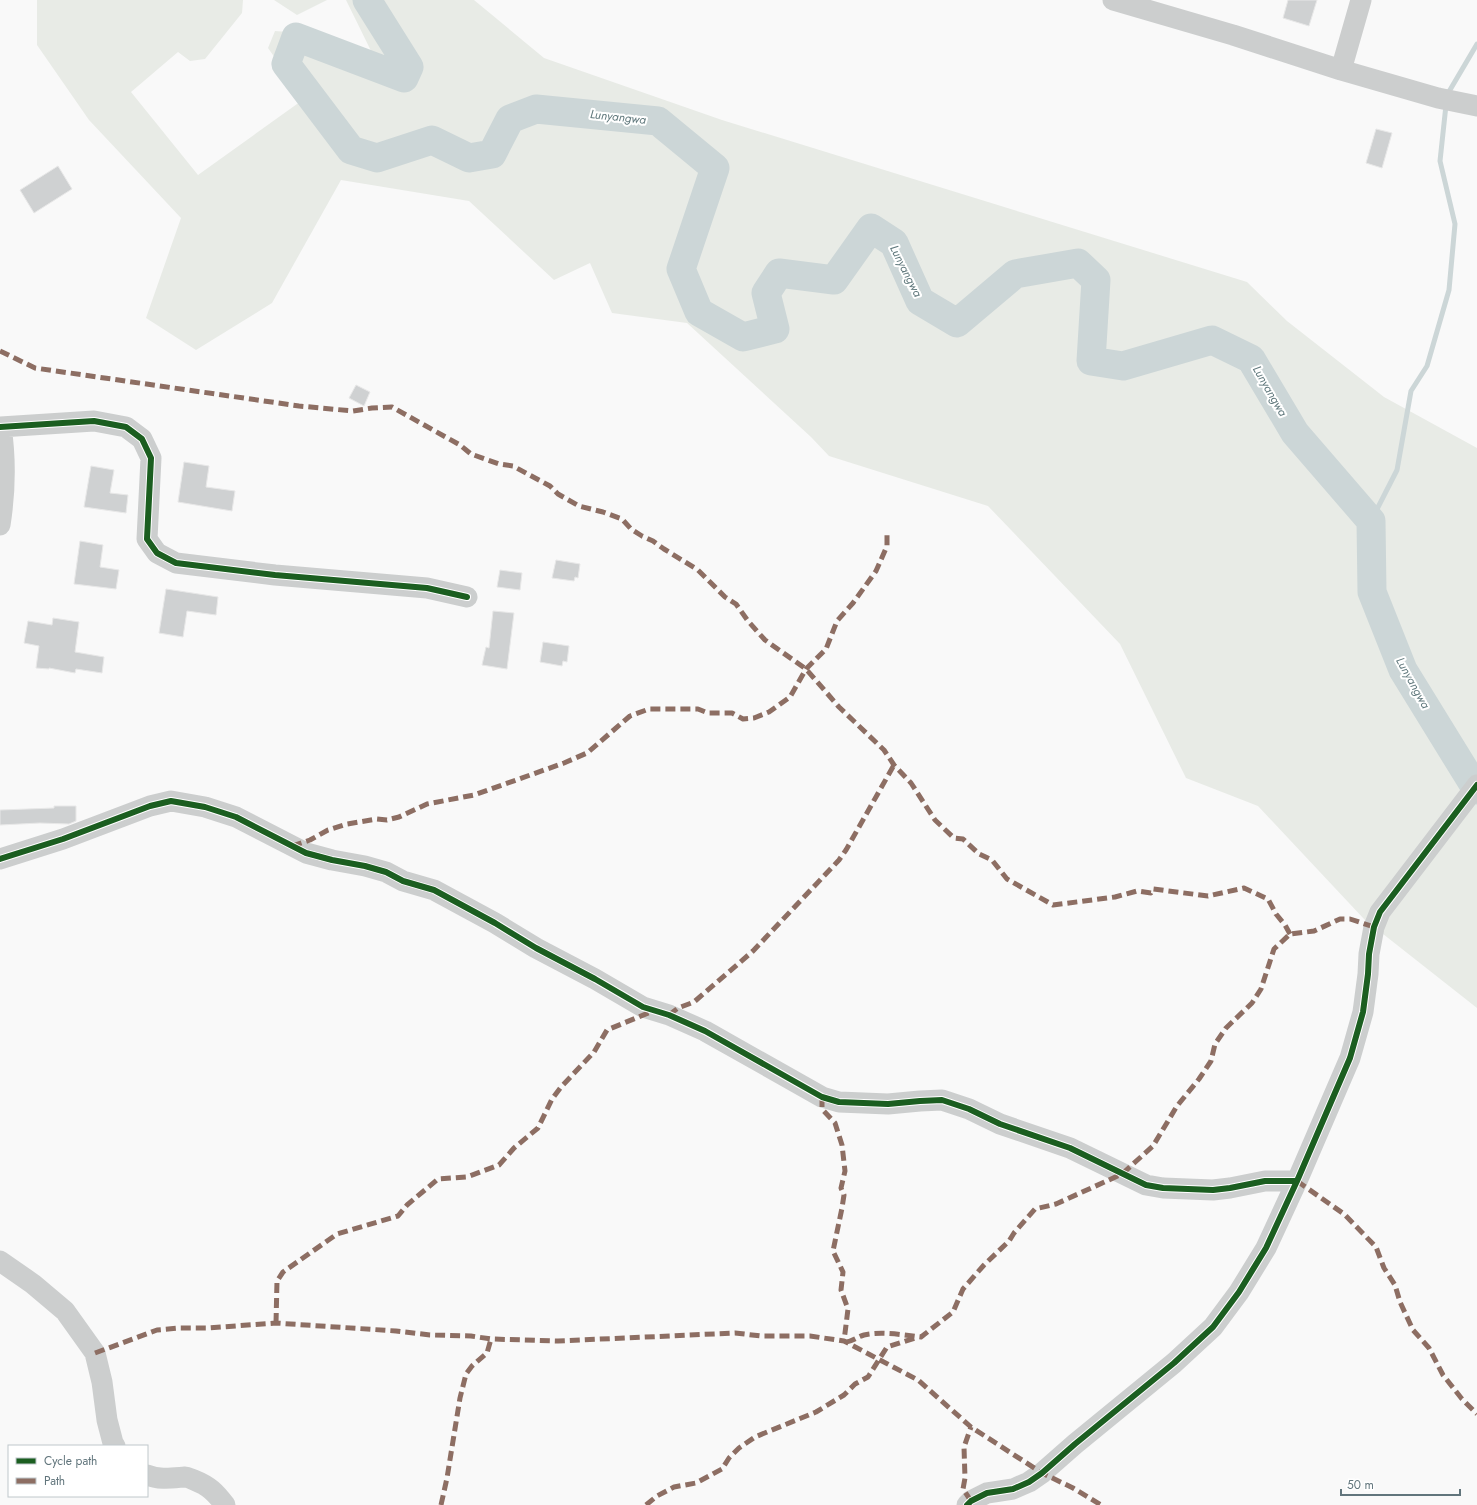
<svg xmlns="http://www.w3.org/2000/svg" width="1477" height="1505" font-family="Jost,sans-serif">
<style>
.green{fill:#e8ebe6}
.lines{fill:none;stroke-linecap:round;stroke-linejoin:round}
.stream{stroke:#ccd6d7;stroke-width:5}
.river{stroke:#ccd6d7;stroke-width:29}
.building{fill:#cfd1d2;stroke:#e8e8e8}
.minor{stroke:#cccece;stroke-width:21}
.quiet{stroke:#8d6e63;stroke-width:5;stroke-dasharray:10 5;stroke-linecap:butt}
.cycleway-casing{stroke:#fff;stroke-width:8}
.cycleway{stroke:#1b5e20;stroke-width:6}
.labels{text-anchor:middle;dominant-baseline:central;stroke-width:4;stroke-linejoin:round;paint-order:stroke}
.water-label{font-size:12px;font-style:italic;fill:#60787c;stroke:#fff}
</style>
<rect width="100%" height="100%" fill="#f9f9f9"/>
<!-- green -->
<path class="green" d="M37,0H243L242,13L205,59L190,61L178,52L131,92L198,175L304,99L268,48L275,31L312,34L375,59L346,0H474L544,58L722,120L1247,282L1287,321L1384,397L1477,448V1008L1364,919L1258,806L1186,778L1120,644L988,506L829,456L811,437L687,323L612,313L590,263L554,280L469,201L341,180L272,303L196,350L146,318L181,218L89,120L37,45Z
M274,0H327L297,15Z"/>
<g class="lines">
<!-- stream -->
<path class="stream" d="M1447,95L1477,44
M1371,521L1397,470L1411,391L1427,366L1449,290L1455,224L1440,161L1446,105"/>
<!-- river -->
<path class="river" d="M367,0L409,67L404,78L296,37L286,64L351,150L377,158L432,140L469,158L492,154L510,119L536,109L658,121L715,168L681,269L699,312L743,337L775,329L766,293L779,273L834,280L871,228L894,243L920,301L957,323L1015,274L1078,263L1096,280L1091,361L1123,366L1212,340L1251,359L1295,433L1371,521L1372,592L1403,670L1477,790"/>
</g>
<!-- building -->
<path class="building" d="M1288,0H1317L1309,26L1283,18Z
M1376,129L1392,133L1382,168L1366,163Z
M58,166L72,189L34,213L20,190Z
M356,385L370,392L364,406L349,398Z
M184,462L209,466L206,487L235,491L232,511L178,502Z
M91,466L114,470L110,493L128,495L126,513L84,507Z
M80,541L103,545L100,567L119,570L116,589L74,584Z
M556,560L580,564L578,578L575,577L574,581L552,578Z
M500,570L522,573L520,590L497,587Z
M166,589L218,597L216,615L187,611L183,637L159,633Z
M493,611L514,613L507,669L482,665L486,647L489,648Z
M53,618L79,622L75,652L104,657L102,673L76,669L75,673L49,668V669L36,668L39,646L24,643L28,621L52,625Z
M543,642L569,646L567,662L563,661L562,666L540,662Z
M54,806H76V821L69,824L40,823L0,825V810L54,808Z"/>
<g class="lines">
<!-- minor -->
<path class="minor" d="M1113,0L1233,35L1341,70L1438,98L1477,106
M1341,70L1361,0
M0,427L94,421L126,427L142,439L151,458L147,539L157,553L176,563L275,575L427,588L467,597
M0,525C5,493 6,460 1,427
M0,859L63,839L150,806L171,801L205,807L236,817L306,853L332,860L365,866L386,872L403,881L434,890L495,923L536,948L595,979L643,1007L669,1015L705,1031L822,1097L839,1102L888,1104L920,1101L942,1100L969,1109L1000,1124L1070,1148L1146,1185L1163,1188L1213,1190L1230,1188L1265,1181H1297
M0,1261L33,1284L65,1311L95,1353L102,1382L107,1420L113,1443L115,1446
M147,1475C159,1480 172,1478 185,1477C188,1477 191,1479 194,1480C209,1486 215,1492 225,1505
M967,1505L971,1501L987,1493L1013,1489L1029,1482L1042,1473L1075,1444L1174,1363L1213,1327L1239,1292L1266,1248L1297,1181L1350,1058L1363,1012L1368,974L1369,954L1374,927L1380,912L1477,785"/>
<!-- quiet -->
<path class="quiet" d="M0,351L35,368L299,406L353,411L372,408L392,407L460,445L471,454L499,464L513,466L550,486L558,494L579,506L603,512L622,519L631,529L642,536L653,541L664,549L698,570L725,597L736,604L748,621L765,640L806,669L839,707L884,750L894,765L911,783L935,820L954,838L963,839L979,854L992,860L1007,879L1053,905L1115,897L1137,891L1151,893L1153,889L1208,896L1244,888L1268,899L1276,914L1285,925L1290,934
M292,846L310,840L328,830L347,824L377,819L387,820L399,817L427,804L474,795L564,763L587,753L630,716L649,709H698L708,713H732L743,719L754,718L769,712L790,697L806,669L826,649L837,621L853,603L876,571L887,546V532
M669,1015L678,1008L694,1002L753,951L839,860L846,850L894,765
M822,1097V1109L835,1123L842,1145L845,1171L841,1188L844,1195L842,1208L833,1251L843,1272L841,1290L848,1309L844,1341
M1297,1181L1344,1214L1376,1247L1384,1268L1395,1285L1400,1302L1413,1330L1429,1348L1443,1375L1462,1399L1477,1414
M276,1323L277,1281L283,1272L337,1234L398,1216L407,1205L438,1179L467,1177L499,1165L514,1148L538,1128L552,1099L561,1087L594,1052L607,1030L653,1011
M846,1342C853,1341 857,1337 864,1335C882,1331 903,1335 921,1337L953,1312L963,1289L984,1265L1009,1241L1014,1233L1035,1209L1056,1204L1122,1174L1153,1146L1177,1106L1199,1079L1211,1061L1215,1044L1226,1028L1252,1003L1261,989L1274,949L1290,934L1314,931L1340,919H1350L1374,927
M95,1353L157,1330L180,1328H208L276,1323L396,1331L430,1335L471,1336L491,1339L558,1341L735,1333L761,1336H810L844,1341L918,1380L971,1427L1042,1473L1073,1488L1101,1505
M971,1501L963,1489L965,1478L964,1447L971,1427
M441,1505L447,1478L460,1398L466,1374L472,1366L487,1353L491,1339
M646,1505L657,1496L674,1487L696,1483L722,1469L729,1458L739,1448L755,1437L816,1412L844,1395L855,1384L868,1377L887,1347L915,1338"/>
<!-- cycleway casing -->
<g class="cycleway-casing">
<path id="cycleway" d="M0,427L94,421L126,427L142,439L151,458L147,539L157,553L176,563L275,575L427,588L467,597
M0,859L63,839L150,806L171,801L205,807L236,817L306,853L332,860L365,866L386,872L403,881L434,890L495,923L536,948L595,979L643,1007L669,1015L705,1031L822,1097L839,1102L888,1104L920,1101L942,1100L969,1109L1000,1124L1070,1148L1146,1185L1163,1188L1213,1190L1230,1188L1265,1181H1297
M967,1505L971,1501L987,1493L1013,1489L1029,1482L1042,1473L1075,1444L1174,1363L1213,1327L1239,1292L1266,1248L1297,1181L1350,1058L1363,1012L1368,974L1369,954L1374,927L1380,912L1477,785"/>
</g>
<!-- cycleway -->
<use href="#cycleway" class="cycleway"/>
</g>
<g class="labels">
<!-- water labels -->
<g class="water-label">
<text transform="translate(618 117) rotate(6)">Lunyangwa</text>
<text transform="translate(906 271) rotate(63)">Lunyangwa</text>
<text transform="translate(1270 391) rotate(60)">Lunyangwa</text>
<text transform="translate(1413 683) rotate(61)">Lunyangwa</text>
</g>
</g>
<!-- legend -->
<rect x="8" y="1445" width="140" height="52" fill="#ffffff" stroke="#c0c8cb"/>
<rect x="16" y="1458" width="20" height="6" fill="#1b5e20" stroke="#c0c8cb"/>
<text x="44" y="1465" font-size="12" fill="#61757c">Cycle path</text>
<rect x="16" y="1478" width="20" height="6" fill="#8d6e63" stroke="#c0c8cb"/>
<text x="44" y="1485" font-size="12" fill="#61757c">Path</text>
<!-- scale -->
<path d="M1341 1489v6h119v-6" fill="none" stroke="#61757c" stroke-width="2"/>
<text x="1347" y="1489" font-size="12" fill="#61757c" stroke="#ffffff" stroke-width="3" paint-order="stroke">50 m</text>
</svg>
